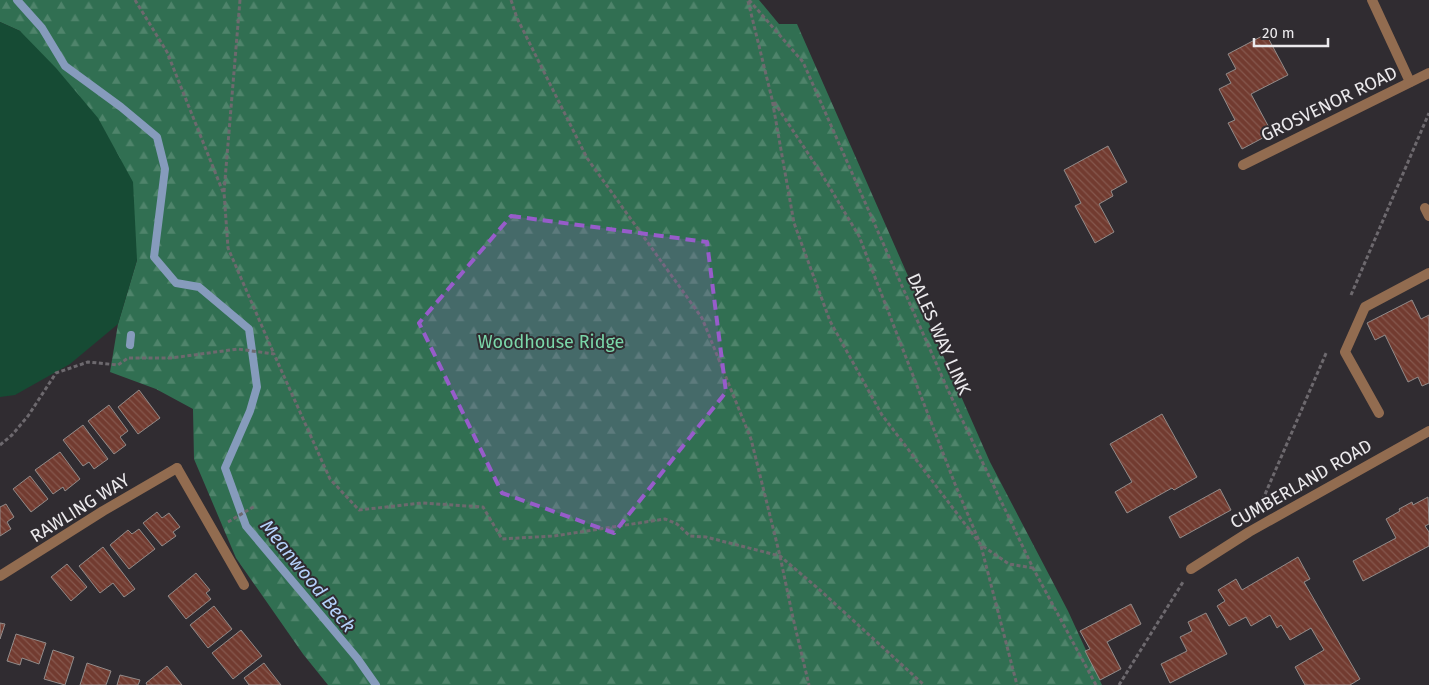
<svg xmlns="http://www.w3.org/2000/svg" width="1429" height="685" font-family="'Fira Sans',sans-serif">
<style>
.forest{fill:url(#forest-firs)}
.park{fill:#164b34}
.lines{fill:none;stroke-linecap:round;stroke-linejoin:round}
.stream{stroke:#869bbc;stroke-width:8}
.building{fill:url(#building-back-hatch);stroke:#928b89}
.path{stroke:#6d696e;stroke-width:3;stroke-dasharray:4 2.5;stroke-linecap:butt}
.lane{stroke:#926c50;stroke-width:10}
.street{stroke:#926c50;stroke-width:10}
.marked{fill:#975cca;fill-opacity:0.2;stroke:#975cca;stroke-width:4;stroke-dasharray:10 6;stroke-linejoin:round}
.labels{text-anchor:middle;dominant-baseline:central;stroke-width:4;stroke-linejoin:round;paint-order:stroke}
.street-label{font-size:18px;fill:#eceaed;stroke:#302c31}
.park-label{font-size:18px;fill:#7bd6a9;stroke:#302c31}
.water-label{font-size:19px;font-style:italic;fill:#b5d1fb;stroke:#302c31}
</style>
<defs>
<pattern id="forest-firs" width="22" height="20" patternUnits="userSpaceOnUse" patternTransform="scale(1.25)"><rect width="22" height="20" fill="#316f52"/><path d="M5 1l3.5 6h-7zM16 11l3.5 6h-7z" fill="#4f846b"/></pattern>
<pattern id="building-back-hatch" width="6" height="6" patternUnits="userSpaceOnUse" patternTransform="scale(1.25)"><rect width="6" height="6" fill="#723b30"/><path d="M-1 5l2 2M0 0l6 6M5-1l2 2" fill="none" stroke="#86584e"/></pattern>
</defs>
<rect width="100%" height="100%" fill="#302c31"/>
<!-- forest -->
<path class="forest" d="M0,0H759L779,24H797L990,462L1068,611L1102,685H328L303,654L236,558L194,459L193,409L156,389L110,372L118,324L137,260L20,31L0,22Z"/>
<!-- park -->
<path class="park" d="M0,22L20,31L56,68L98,118L133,182L137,260L118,324L70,364L15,395L0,397Z"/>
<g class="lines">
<!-- stream -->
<path class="stream" d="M17,0L42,28L65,66L121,107L157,137L165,169L154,257L176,283L199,287L249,329L257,387L250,411L225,468L246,526L357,658L376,685
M130,345L131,335"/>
</g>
<!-- building -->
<path class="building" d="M1266,34L1288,75L1251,94L1272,133L1242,149L1228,123L1235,120L1219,89L1231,83L1226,74L1236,69L1228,54Z
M1108,146L1127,182L1111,191L1113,196L1099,204L1114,232L1095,243L1075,206L1081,203L1064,170Z
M1412,300L1421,319L1429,315V383L1422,386L1418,377L1408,382L1385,335L1375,340L1367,323Z
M139,390L160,418L138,434L118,407Z
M109,405L128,431L120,437L126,445L114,454L88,421Z
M1162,414L1197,477L1174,490L1172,488L1127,513L1115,492L1132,482L1110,444Z
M83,425L108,459L94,469L89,462L83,466L63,440Z
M60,452L80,479L65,491L63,487L53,494L35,470Z
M30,476L48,499L31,512L13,489Z
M1220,489L1231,510L1180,538L1169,517Z
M1428,497L1429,524L1425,526L1429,532V546L1363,581L1353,561L1396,538L1386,519L1400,511L1399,509L1412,502L1413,505Z
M6,504L14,517L7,522L11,529L0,536V507Z
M157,512L162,518L169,513L180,527L173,532L176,536L162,546L143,523Z
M139,529L155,549L129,569L110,545L128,530L132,534Z
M103,547L135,589L124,597L113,583L100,593L79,566Z
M1298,557L1310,579L1304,582L1360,679L1350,685H1305L1295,667L1324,650L1311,628L1290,640L1281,625L1277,628L1270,615L1251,626L1246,617L1229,626L1217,606L1225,601L1218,590L1236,579L1242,590Z
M67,564L87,587L71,601L51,577Z
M196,573L210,590L206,593L211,599L186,619L168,596Z
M1131,604L1141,624L1107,642L1121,669L1100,680L1085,651L1090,649L1080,631Z
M214,606L232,629L208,648L190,625Z
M1206,613L1227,654L1170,683L1161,664L1187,651L1180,637L1192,631L1188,622Z
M0,623L5,624L0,639Z
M241,630L262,656L233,679L212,653Z
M16,634L46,643L39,664L22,658L20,665L7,661Z
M53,650L74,657L65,685L44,679Z
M87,663L111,671L106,685H80Z
M264,663L270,671L281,685H249L244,678Z
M167,666L182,685H147L146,683Z
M120,675L140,680L138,685H117Z"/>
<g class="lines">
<!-- path -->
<path class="path" d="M135,0L167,52L223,192
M240,0L224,192L228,248L274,354
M511,0L517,18L587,158L702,318L751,439L780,556L793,618L809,685
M749,0L803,62L948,390L1033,568L1096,685
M748,1L772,99L794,223L830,321L882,415L981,545L1009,564L1033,568
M774,102L821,173L859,236L955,484L979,541
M1351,295L1429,113
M0,445L12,435L28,416L56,373L88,362L118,365L128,358H171L238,349L274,354L330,479L359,510L422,503L483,507L502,539L554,536L665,519L677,524L690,536L706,537L780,556L821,591L924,685
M1260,506L1327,351
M228,522L255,506
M981,546L1017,685
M1119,685L1183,582"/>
<!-- lane -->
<path class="lane" d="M1372,0L1410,82
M1425,208L1429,216
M1379,413L1345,352L1365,307L1429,273
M177,468L244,585"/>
<!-- street -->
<path class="street" d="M1243,165L1429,73
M1191,569L1249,532L1429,431
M0,576L103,511L177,468"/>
</g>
<!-- marked area -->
<path class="marked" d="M511,216L707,242L726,392L614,533L502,493L419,323Z"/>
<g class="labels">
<!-- street labels -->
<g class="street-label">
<text transform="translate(1329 104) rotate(-26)">GROSVENOR ROAD</text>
<text transform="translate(939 334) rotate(66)">DALES WAY LINK</text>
<text transform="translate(1301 484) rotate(-30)">CUMBERLAND ROAD</text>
<text transform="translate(80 508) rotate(-32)">RAWLING WAY</text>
</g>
<!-- park labels -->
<g class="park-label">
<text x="551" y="342">Woodhouse Ridge</text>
</g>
<!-- water labels -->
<g class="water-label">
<text transform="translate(308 576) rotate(51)">Meanwood Beck</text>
</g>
</g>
<!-- scale -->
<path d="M1254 38v8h74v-8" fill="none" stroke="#eceaed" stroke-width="2.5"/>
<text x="1262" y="38" font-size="15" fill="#eceaed" stroke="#302c31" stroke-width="4" paint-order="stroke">20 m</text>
</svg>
